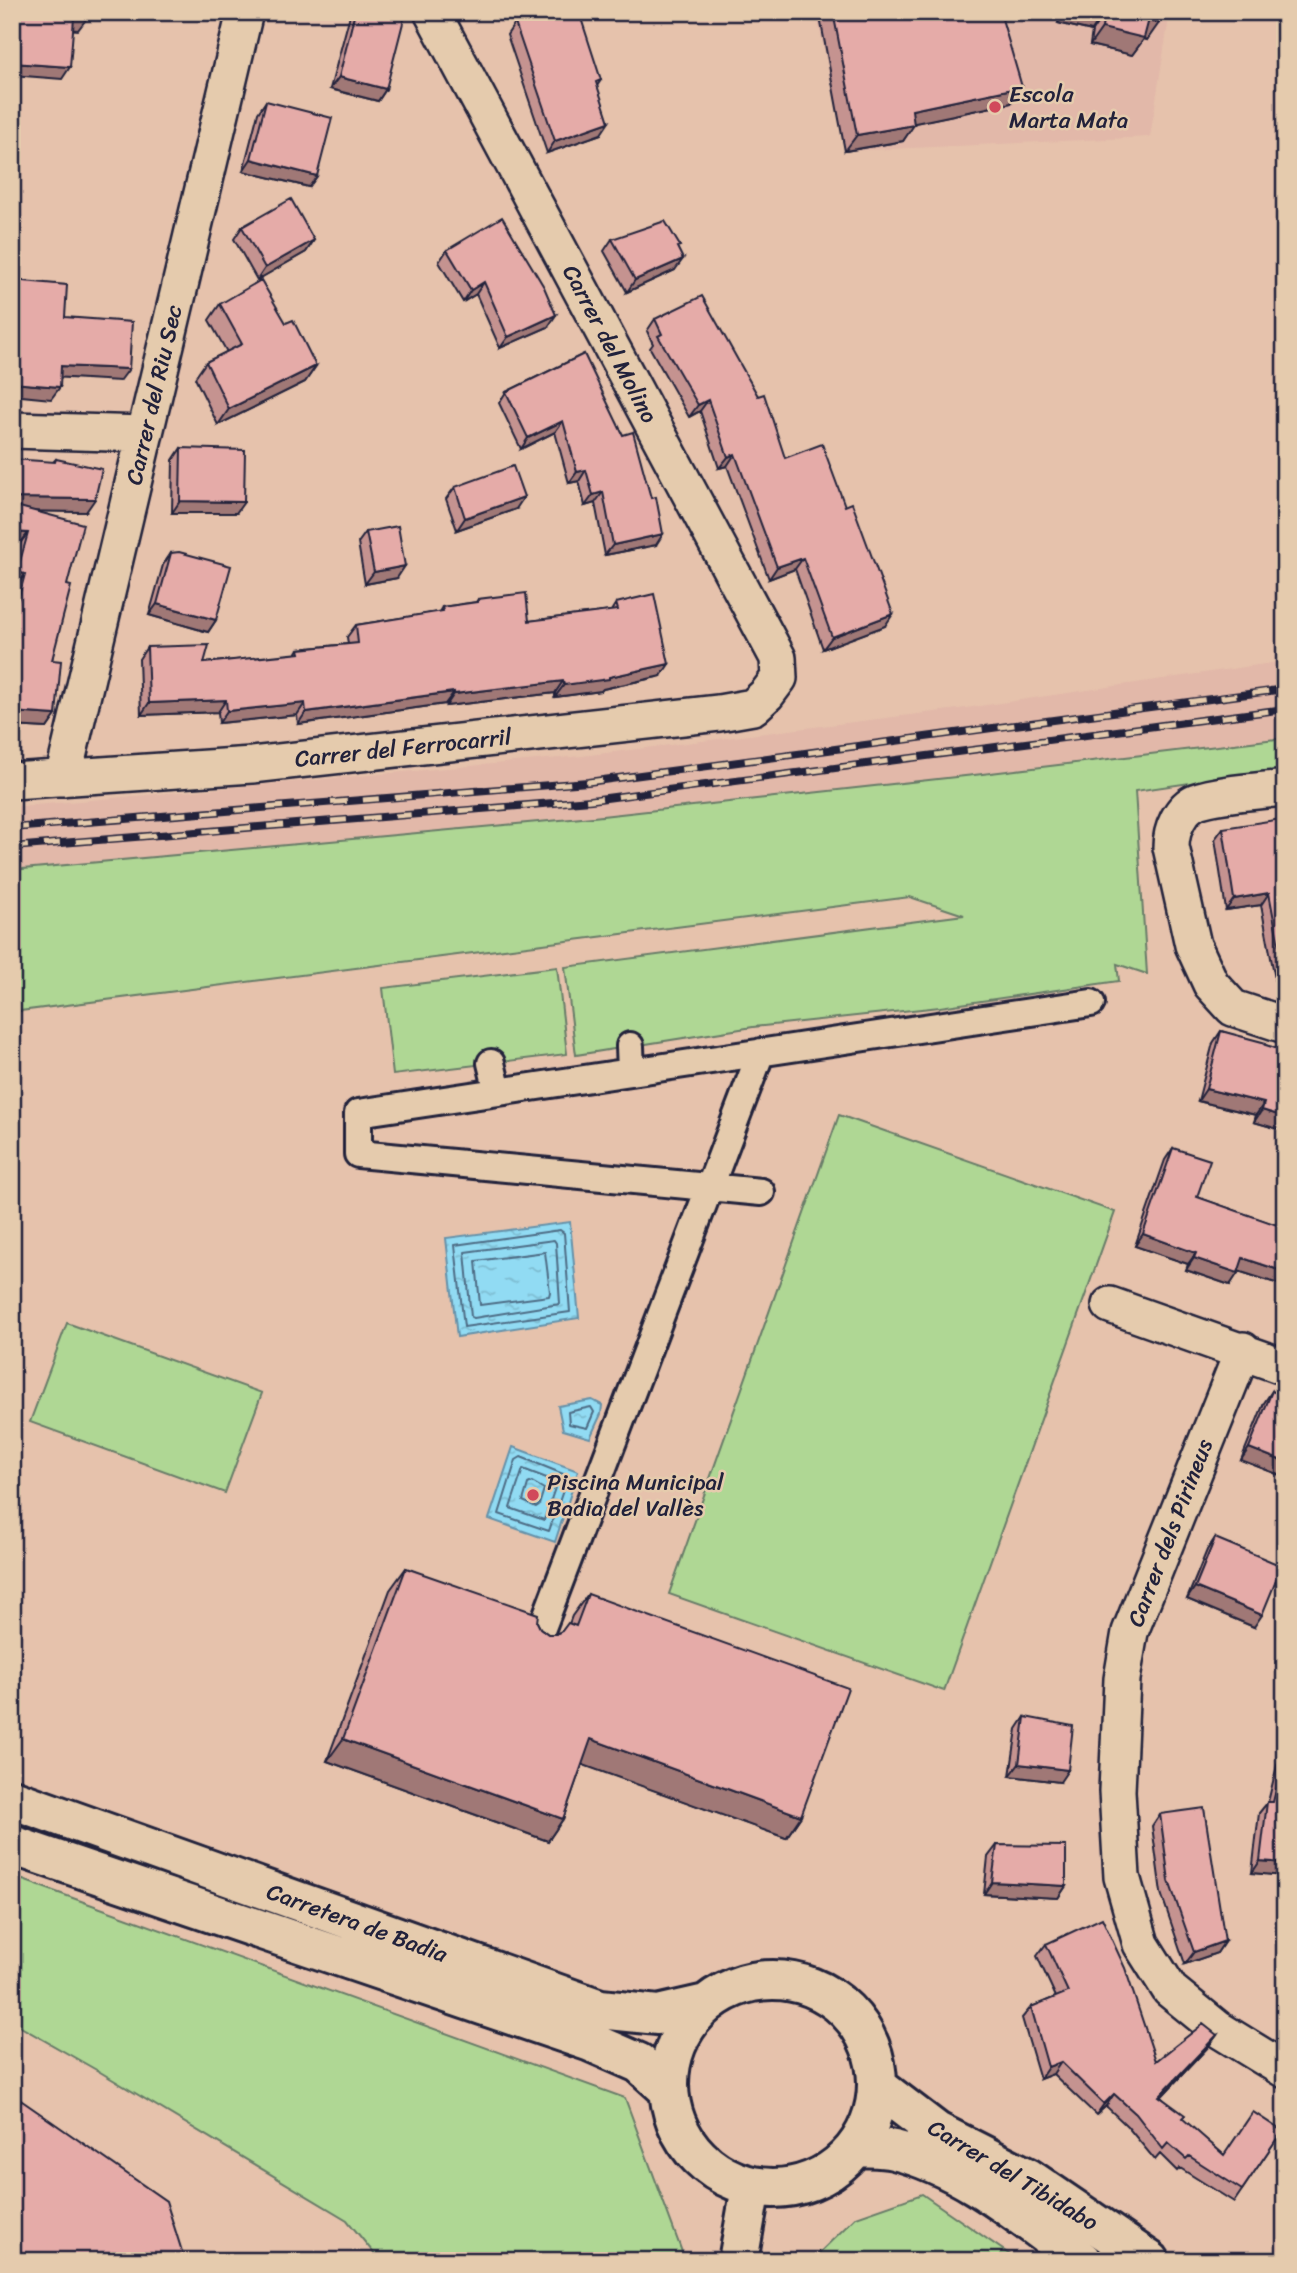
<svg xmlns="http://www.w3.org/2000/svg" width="1297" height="2273" font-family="Sriracha,sans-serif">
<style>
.built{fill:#e2b8a9}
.grass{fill:#afd794;stroke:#687c68;stroke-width:2}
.water{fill:url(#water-ripples);stroke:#6591a9;stroke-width:2}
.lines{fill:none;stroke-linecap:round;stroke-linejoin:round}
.shore{stroke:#4e6c85;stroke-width:2}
.pedestrian-casing{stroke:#22223b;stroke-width:32}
.minor-casing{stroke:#22223b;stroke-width:40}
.tertiary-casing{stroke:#22223b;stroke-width:44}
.pedestrian{stroke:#e5cbad;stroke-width:26}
.minor{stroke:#e5cbad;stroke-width:35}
.tertiary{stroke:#e5cbad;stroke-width:38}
.rail-casing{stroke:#22223b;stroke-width:8}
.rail{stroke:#e5cbad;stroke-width:5;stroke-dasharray:16;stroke-linecap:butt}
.wall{fill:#c59390;stroke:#22223b;stroke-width:2}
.shaded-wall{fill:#a07876;stroke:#22223b;stroke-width:2}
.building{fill:#e5aba8;stroke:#22223b;stroke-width:2}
.poi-dot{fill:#d1495b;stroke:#e5cbad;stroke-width:2.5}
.labels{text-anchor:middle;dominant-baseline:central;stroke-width:5;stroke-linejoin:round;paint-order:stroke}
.poi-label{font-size:23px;fill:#22223b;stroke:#e5cbad;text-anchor:start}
.street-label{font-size:23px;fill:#22223b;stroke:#e5cbad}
</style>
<defs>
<pattern id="water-ripples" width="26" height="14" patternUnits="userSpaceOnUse" patternTransform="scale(1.75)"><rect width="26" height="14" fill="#91dbf3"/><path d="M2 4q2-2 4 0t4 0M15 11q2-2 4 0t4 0" fill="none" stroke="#7dbcd1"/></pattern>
</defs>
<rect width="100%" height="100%" fill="#e6c2ac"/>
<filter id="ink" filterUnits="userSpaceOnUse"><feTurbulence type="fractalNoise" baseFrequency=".0143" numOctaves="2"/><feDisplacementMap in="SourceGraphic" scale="14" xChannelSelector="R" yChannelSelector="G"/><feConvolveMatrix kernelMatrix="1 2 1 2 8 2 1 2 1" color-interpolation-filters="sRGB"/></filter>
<g filter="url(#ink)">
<!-- built -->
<path class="built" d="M816,12H1170L1150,137L845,151Z
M1285,661V738L974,775L593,817L12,870V807L582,756L966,708Z"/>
<!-- grass -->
<path class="grass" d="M1285,738V769L1135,791L1147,974L1117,964L1119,981L940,1007L753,1027L576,1055L565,967L964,915L910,897L12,1012V870L593,817L974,775Z
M557,967L567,1054L393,1075L383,988Z
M839,1115L1115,1212L944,1691L669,1594Z
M67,1323L262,1393L225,1493L30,1422Z
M12,1876L625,2098L682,2252V2261H380L347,2220L100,2072L12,2022Z
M922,2194L1019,2261H814L815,2257L856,2217Z"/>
<!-- water -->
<path class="water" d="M570,1222L579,1318L457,1337L446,1238Z
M592,1400L602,1405L601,1414L590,1438L563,1430L558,1406Z
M513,1447L578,1471L555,1542L489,1519Z"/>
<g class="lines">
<!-- shore -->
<path class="shore" d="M560,1230L564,1233L570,1312L464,1327L455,1245Z
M554,1240L556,1243L560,1304L474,1318L471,1317L465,1252Z
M545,1252L550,1292L549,1296L480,1305L476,1261Z
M591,1407L594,1412L587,1428L569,1424L568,1412Z
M521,1457L568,1476L549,1531L499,1514L516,1460Z
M523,1469L557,1482L544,1520L510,1508Z
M532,1482L544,1489L539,1505L536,1507L523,1501L528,1484Z"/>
<!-- pedestrian casing -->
<g class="pedestrian-casing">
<path id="pedestrian" d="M630,1046L631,1072
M491,1063L498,1092
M761,1192L358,1154V1113L1091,1003
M537,1641L761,1052"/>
</g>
<!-- minor casing -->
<g class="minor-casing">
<path id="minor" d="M12,430L145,434
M63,778L245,12
M12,781L252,765L719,713L753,707L767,694L779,678L778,658L432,12
M1285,788C1261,791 1218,793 1197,801C1180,808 1171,830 1171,847L1193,945L1211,984L1233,1008L1285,1025
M1110,1305L1285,1367
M1243,1350L1130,1632L1122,1679L1117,1791L1122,1877L1141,1944L1170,1990L1218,2029L1285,2070"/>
</g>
<!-- tertiary casing -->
<g class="tertiary-casing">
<path id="tertiary" d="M12,1799L600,2009L658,2015L706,2004
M12,1845L591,2042L639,2063L669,2090
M669 2084a104 104 0 1 1 208 0a104 104 0 1 1-208 0Z
M878,2087L937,2132L1028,2178L1150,2261
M856,2147C869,2148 882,2147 894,2150C965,2167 1024,2219 1082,2261
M738,2261L751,2187"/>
</g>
<!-- pedestrian -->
<use href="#pedestrian" class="pedestrian"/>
<!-- minor -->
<use href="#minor" class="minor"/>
<!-- tertiary -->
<use href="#tertiary" class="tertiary"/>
<!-- rail casing -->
<g class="rail-casing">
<path id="rail" d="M12,828L588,782L1285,689
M12,847L591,800L1285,709"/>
</g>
<!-- rail -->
<use href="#rail" class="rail"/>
</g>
<!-- wall -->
<path class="wall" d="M351,12H393L386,89L378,101L330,89L350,15Z
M819,12H1000L1011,103L914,123L903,141L845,151Z
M1059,12H1161L1147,40L1144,39L1132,55L1090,45L1092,31L1058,23Z
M515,23L601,80L597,86L601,134L547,153L507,35Z
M266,101L317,176L309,187L243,171L258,113Z
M242,227L314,240L306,252L257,280L234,239Z
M612,239L678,249L675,270L627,292L604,251Z
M447,250L548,327L500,348L476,294L463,302L439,262Z
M220,304L286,323L316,366L305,382L218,425L195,378L206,362L227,352L209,320Z
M655,319L785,458L885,626L823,649L795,569L769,579L727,466L719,468L700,411L689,417L650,348L653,344L647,331Z
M584,354L656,545L605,555L595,503L585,506L579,481L569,483L555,432L521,449L499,403L506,392Z
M181,448L236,513H172L173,460Z
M56,459L86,512L35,511L67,585L52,660L56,715L47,728L12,726V601L16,587L12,586V569L18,546L53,462Z
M455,487L516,509L457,530L446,499Z
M366,532L397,578L365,584L358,543Z
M171,553L216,620L208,632L149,615L163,565Z
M478,599L529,621L611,611L616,603L661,676L603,689L601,691L555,697V693L446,706L445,704L298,724L297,715L219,723L218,712L141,715L139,659L147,647L204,663L296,654L299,649L348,644L347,637L356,625L439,612L442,607L476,602Z
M1223,828L1282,829L1285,977L1275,979L1261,905L1226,910L1215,839Z
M1221,1031L1285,1051V1131L1254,1122L1256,1115L1198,1101L1213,1043Z
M1173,1148L1197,1197L1276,1225L1285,1211V1286L1238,1271L1230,1285L1186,1270L1188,1264L1135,1246L1165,1160Z
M1272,1391L1285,1477L1241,1460L1264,1403Z
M1215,1538L1254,1627L1187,1599L1207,1550Z
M406,1568L537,1622L540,1628L548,1634H556L562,1631L569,1624L572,1616L588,1594L801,1816L786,1838L582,1764L563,1819L548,1841L327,1761L390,1590Z
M1285,1683V1699L1281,1698Z
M1025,1717L1060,1782L1010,1776L1017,1729Z
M1285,1733V1876L1252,1873L1259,1813L1268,1802Z
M1160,1814L1225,1941L1217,1953L1185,1964L1161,1893L1152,1826Z
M997,1845L1066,1886L1058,1898L984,1894L988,1857Z
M1046,1944L1156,2061L1217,2035L1208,2047L1161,2097L1182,2119L1224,2155L1282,2131L1234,2202L1180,2168L1177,2171L1160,2154L1155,2160L1127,2126L1106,2106L1096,2115L1053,2074L1040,2079L1022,2018L1031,2007L1056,1997L1037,1956Z"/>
<!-- shaded-wall -->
<path class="shaded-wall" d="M1065,12H1099L1104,13L1092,31L1058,23Z
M74,18H87L78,30L65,29Z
M1149,19L1159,23L1147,40L1144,39L1132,55L1090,45L1102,28Z
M12,63L70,67L62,79L12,75Z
M339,77L386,89L378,101L330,89Z
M1022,87L1011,103L901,126L912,110Z
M609,122L601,134L547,153L555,141Z
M914,125L903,141L845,151L857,135Z
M251,159L317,176L309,187L243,171Z
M314,240L306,252L257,280L265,268Z
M683,259L675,270L627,292L635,280Z
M484,282L476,294L463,302L471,290Z
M556,315L548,327L500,348L508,337Z
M61,366L129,369L120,381L53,377Z
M316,366L305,382L218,425L229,409Z
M12,383L60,387L51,399L12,395Z
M708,400L700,411L689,417L698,405Z
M563,421L555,432L521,449L528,438Z
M735,454L727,466L719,468L728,457Z
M586,470L579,481L569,483L577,472Z
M603,492L595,503L585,506L593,495Z
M524,497L516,509L457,530L465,518Z
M12,498L95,499L86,512L12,511Z
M180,501L244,502L236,513H172Z
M12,532L28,533L18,546L12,545Z
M663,534L656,545L605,555L613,545Z
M803,558L795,569L769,579L777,567Z
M405,566L397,578L365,584L374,572Z
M17,572L25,574L16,587L12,586V579Z
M157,604L216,620L208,632L149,615Z
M893,614L885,626L823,649L832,637Z
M669,664L661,676L603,689L601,691L555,697L564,685L609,677Z
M563,681L555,693L446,706L454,694Z
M454,692L445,704L298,724L306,712Z
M226,700L218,712L141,715L149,703Z
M305,703L297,715L219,723L227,711Z
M12,712L56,715L47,728L12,726Z
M1269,893L1261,905L1226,910L1234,899Z
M1285,966V977L1275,979L1283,967Z
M1206,1089L1264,1103L1256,1115L1198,1101Z
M1262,1110L1285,1117V1131L1254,1122Z
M1143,1234L1196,1253L1188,1264L1135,1246Z
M1194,1258L1238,1273L1230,1285L1186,1270Z
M1243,1258L1285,1272V1286L1235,1270Z
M1249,1448L1285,1462V1477L1241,1460Z
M1195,1587L1262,1615L1254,1627L1187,1599Z
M343,1739L563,1819L548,1841L327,1761Z
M591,1739L801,1816L786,1838L575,1762Z
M1019,1764L1068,1770L1060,1782L1010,1776Z
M1260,1861L1285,1863V1876L1252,1873Z
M992,1882L1066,1886L1058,1898L984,1894Z
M1225,1941L1217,1953L1185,1964L1194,1952Z
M1217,2035L1208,2047L1151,2108L1159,2096Z
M1061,2062L1053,2074L1040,2079L1048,2067Z
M1114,2094L1106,2106L1096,2115L1104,2104Z"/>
<!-- building -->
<path class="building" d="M12,12H87V18H74L70,67L12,63Z
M355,12H393L405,15L386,89L339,77Z
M548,12H579L601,80L596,82L609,122L555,141L515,23Z
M833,12H1000L1022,87L912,110L914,125L857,135Z
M1099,12H1161L1159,23L1149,19L1144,38L1102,28L1104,13Z
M266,101L332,118L317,176L251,159Z
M291,199L314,240L265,268L242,227Z
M502,217L544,287L556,315L508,337L484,282L471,290L447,250Z
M665,221L680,246L677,247L683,259L635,280L612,239Z
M12,280L67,285L65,317L132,322L129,369L61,366L60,387L12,383Z
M261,280L286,323L293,320L316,366L229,409L206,362L242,344L220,304Z
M702,296L758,396L764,394L785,458L822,444L845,506L852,503L893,614L832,637L803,558L777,567L735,454L728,457L708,400L698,405L658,336L662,334L655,319Z
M584,354L623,435L633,432L651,498L656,497L663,534L613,545L603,492L593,495L586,470L577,472L563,421L528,438L506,392Z
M181,448L245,450L244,502L180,501Z
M12,459L55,462L56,459L102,469L95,499L12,498Z
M513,466L524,497L465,518L455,487Z
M12,505L83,524L67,585L71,586L52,660L61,661L56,715L12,712V622L25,574L17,572L28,533L12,532Z
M398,526L405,566L374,572L366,532Z
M179,552L231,566L216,620L157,604L171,553Z
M526,593L529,621L618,610L616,603L654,594L669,664L609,677V679L564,685L563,681L454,694V692L306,712L305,703L227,711L226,700L149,703L147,647L209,645L204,663L300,653L299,649L358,643L356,625L443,611L442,607L478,602V599Z
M1281,819L1282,829L1285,828V966L1283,967L1269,893L1234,899L1223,828Z
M1221,1031L1266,1043L1265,1045L1285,1051V1117L1262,1110L1264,1103L1206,1089Z
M1173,1148L1210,1160L1197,1197L1280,1226L1285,1211V1272L1243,1258L1238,1273L1194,1258L1196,1253L1143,1234Z
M1272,1391L1285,1396V1462L1249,1448Z
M1215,1538L1282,1566L1262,1615L1195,1587Z
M406,1568L538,1614L537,1622L540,1628L548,1634H556L562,1631L568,1623L576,1626L588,1594L848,1688L801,1816L591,1739L563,1819L343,1739Z
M1025,1717L1073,1726L1068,1770L1019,1764Z
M1285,1755V1863L1260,1861L1267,1802H1273Z
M1204,1808L1225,1941L1194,1952L1169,1881L1160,1814Z
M997,1845L1066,1846V1886L992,1882Z
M1102,1918L1125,1968L1156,2061L1203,2024L1217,2035L1159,2096L1185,2115L1182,2118L1224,2155L1253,2112L1282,2131L1242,2190L1189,2156L1186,2159L1168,2143L1163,2149L1136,2114L1114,2094L1104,2104L1061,2062L1048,2067L1031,2007L1068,1992L1046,1944Z
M12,2094L166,2201L185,2261H12Z"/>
</g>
<!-- markers -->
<g class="poi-dot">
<circle cx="995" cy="107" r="7"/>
<circle cx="533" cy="1495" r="7"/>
</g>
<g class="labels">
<!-- poi labels -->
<g class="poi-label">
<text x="1009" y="94">Escola<tspan x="1009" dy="26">Marta Mata</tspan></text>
<text x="547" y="1482">Piscina Municipal<tspan x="547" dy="26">Badia del Vallès</tspan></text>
</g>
<!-- street labels -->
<g class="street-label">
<text transform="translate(610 344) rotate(62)">Carrer del Molino</text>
<text transform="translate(154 395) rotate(-77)">Carrer del Riu Sec</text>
<text transform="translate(403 748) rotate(-6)">Carrer del Ferrocarril</text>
<text transform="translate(1170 1533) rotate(-69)">Carrer dels Pirineus</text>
<text transform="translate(357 1923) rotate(20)">Carretera de Badia</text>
<text transform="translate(1013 2175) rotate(31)">Carrer del Tibidabo</text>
</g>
</g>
<!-- margin -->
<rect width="1297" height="2273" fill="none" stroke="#e5cbad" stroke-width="42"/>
<rect x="21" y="21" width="1255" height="2231" fill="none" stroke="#22223b" stroke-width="2.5" filter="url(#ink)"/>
</svg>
